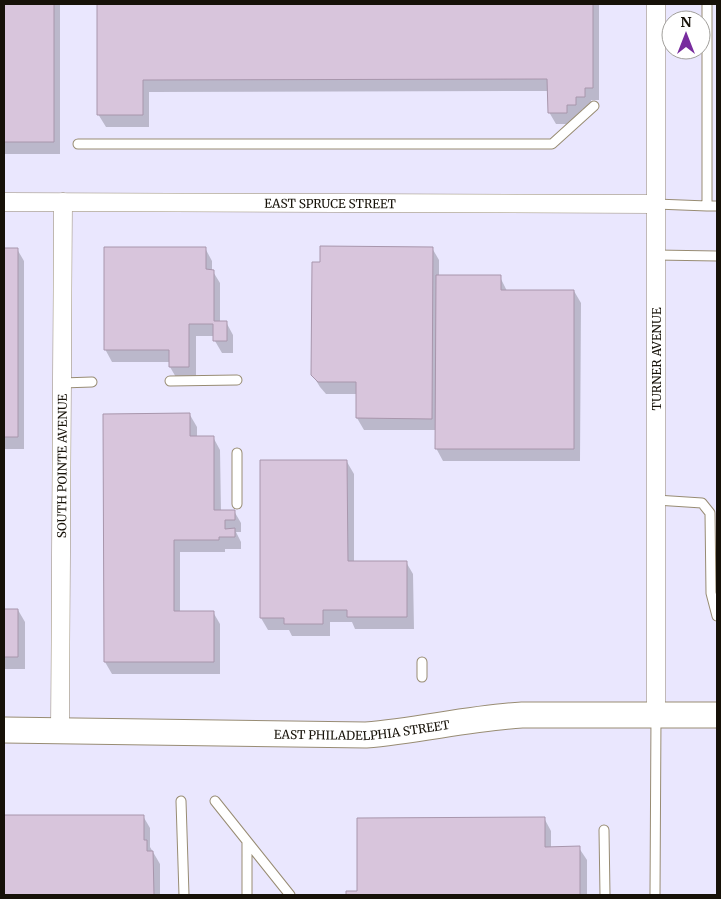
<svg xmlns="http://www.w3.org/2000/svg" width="721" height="899" font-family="Merriweather,serif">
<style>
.industrial{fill:#eae7fe;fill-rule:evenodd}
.shadow{fill:#0003}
.building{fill:#d8c5dc;stroke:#a896ac}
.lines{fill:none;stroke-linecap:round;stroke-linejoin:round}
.lane-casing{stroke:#988c73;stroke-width:11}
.street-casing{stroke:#988c73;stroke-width:19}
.secondary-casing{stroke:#988c73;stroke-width:27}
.lane{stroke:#fff;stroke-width:9}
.street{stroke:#fff;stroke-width:18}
.secondary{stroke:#fff;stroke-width:25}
.labels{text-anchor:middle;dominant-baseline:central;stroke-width:4;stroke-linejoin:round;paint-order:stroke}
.street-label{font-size:12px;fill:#161108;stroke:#fff}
</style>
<rect width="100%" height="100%" fill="#fef3de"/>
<!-- industrial -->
<path class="industrial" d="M4,4H717V895H4ZM671,20H701V50H671Z"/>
<!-- shadow -->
<path class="shadow" d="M4,4H60V154H4Z
M98,4H599V100H591V109H582V117H574V124H556L549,112V91L149,92V127H106L98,114Z
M205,248L212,261V270L220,283V322H226L233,335V353H222L215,341V336H196V379H177L170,367V362H112L105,349Z
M432,248L439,260V276L500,277L507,291H574L581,303L580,461H443L436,448V430H364L357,418V394H326L320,387L312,374Z
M4,249H17L24,261V449H4Z
M104,415H190L197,427V437H213L220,450L221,511H234L241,523V532H236L241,542V549H225V552H180V612H213L220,624V674H112L105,662Z
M261,462H347L354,474V562H406L413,574L414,629H355L352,622H330V636H292L289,630H268L261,618Z
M4,610H18L25,622V669H4Z
M4,816H143L150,828V847L160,864V895H4Z
M544,818L551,831V848H579L587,860V895H347V892H358Z"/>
<!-- building -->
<path class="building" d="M4,4H54V142H4Z
M97,4H593V88H585V97H576V105H567V113H548L547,79L143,80V115H97Z
M320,246L433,247L432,419L356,418V382H318L311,375L312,262H320Z
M104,247H206V269L214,270V321H227V341H213V324H189V367H169V350H104Z
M4,248H18V437H4Z
M436,275H501V290H574V449H435Z
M190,413V436H214V510H235V520H225V529L235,528V537H219V540H174V611H214V662H104L103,414Z
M260,460H347L348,561H407V617H347V610H323V624H284V618H260Z
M4,609H18V657H4Z
M4,815H144V840H147V851H153L154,895H4Z
M545,817V847L580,846V895H346V891H357V818Z"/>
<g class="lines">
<!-- lane casing -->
<g class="lane-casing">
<path id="lane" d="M707,4V206H717
M78,144H552L594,106
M656,204L707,206
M656,255L717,256
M170,381L237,380
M62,383L92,382
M237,453V504
M656,500L702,503L710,513L711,593L717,616
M422,662V677
M181,801L184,895
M215,801L290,895
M604,830L605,895
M247,895V843
M655,895L656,716"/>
</g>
<!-- street casing -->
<g class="street-casing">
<g id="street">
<path id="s1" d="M4,202L656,204"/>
<path d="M656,715V4"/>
<path id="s2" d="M60,731L63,202"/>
</g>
</g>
<!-- secondary casing -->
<g class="secondary-casing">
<g id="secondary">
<path id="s3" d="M4,730L366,735C418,731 469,718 522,715H717"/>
</g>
</g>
<!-- lane -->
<use href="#lane" class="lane"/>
<!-- street -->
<use href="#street" class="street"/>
<!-- secondary -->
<use href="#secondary" class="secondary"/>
</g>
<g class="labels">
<!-- street labels -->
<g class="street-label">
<text stroke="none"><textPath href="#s1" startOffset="326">EAST SPRUCE STREET</textPath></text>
<text transform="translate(656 359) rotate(-90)">TURNER AVENUE</text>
<text stroke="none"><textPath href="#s2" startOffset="265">SOUTH POINTE AVENUE</textPath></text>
<text stroke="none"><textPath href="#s3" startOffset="358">EAST PHILADELPHIA STREET</textPath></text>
</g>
</g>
<!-- border -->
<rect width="721" height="899" fill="none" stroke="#161108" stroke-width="10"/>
<!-- north arrow -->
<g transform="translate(686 35)"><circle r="24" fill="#ffffff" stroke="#a2a09c"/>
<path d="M0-4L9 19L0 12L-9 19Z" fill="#782c9e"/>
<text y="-8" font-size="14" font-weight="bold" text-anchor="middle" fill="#161108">N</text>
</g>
</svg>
